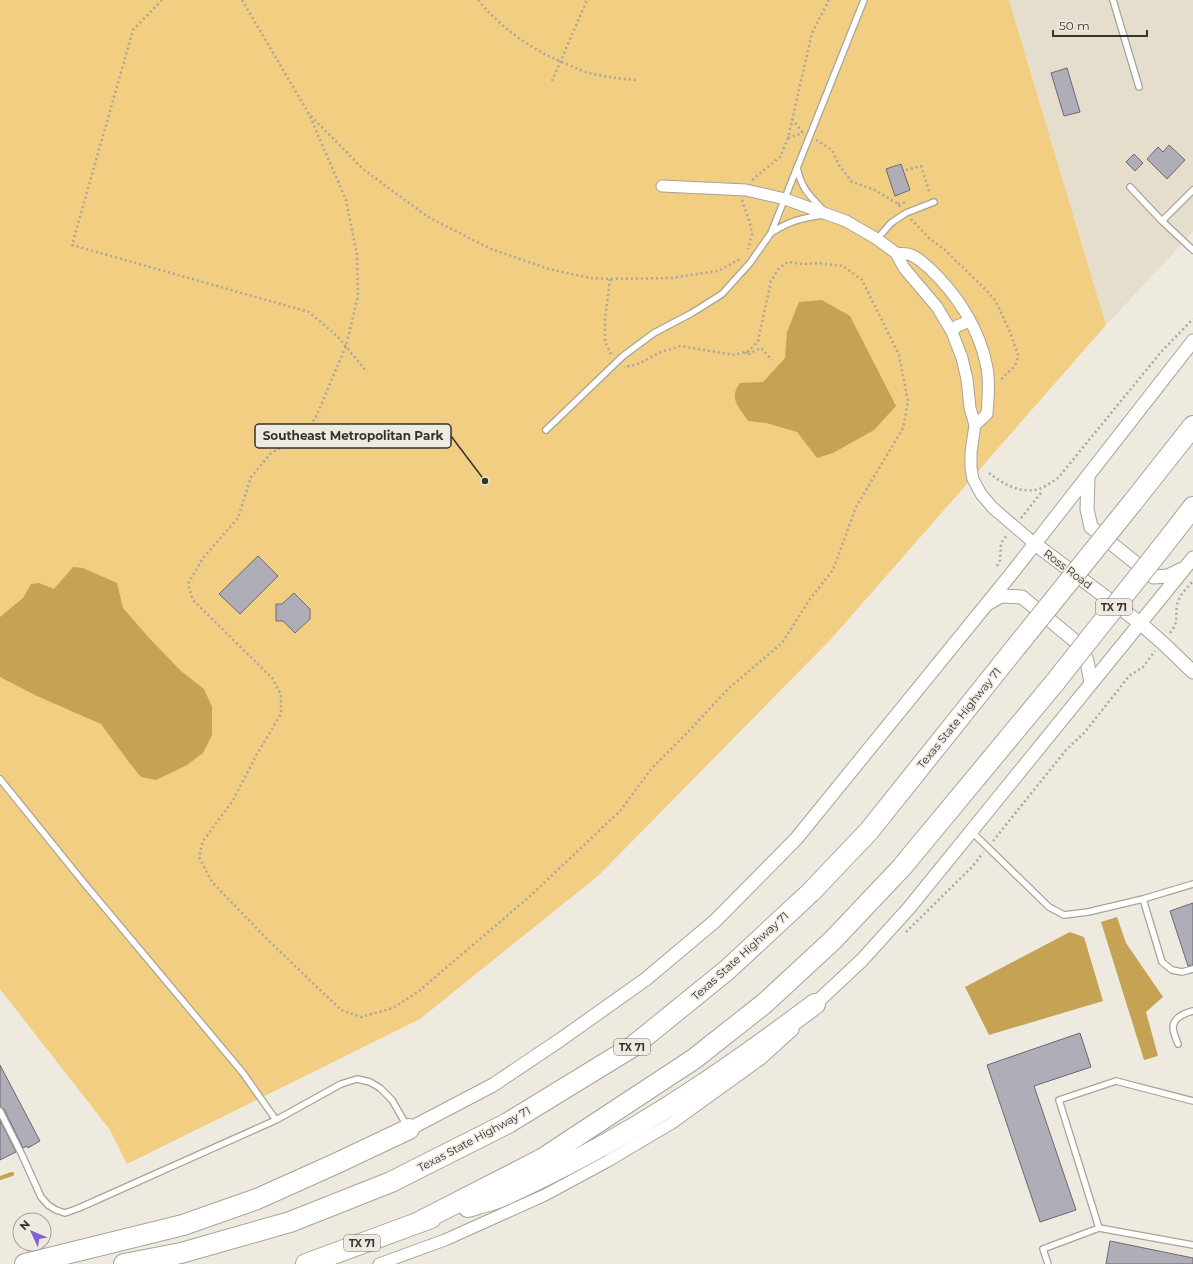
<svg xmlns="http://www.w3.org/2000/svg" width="1193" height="1264" font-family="Montserrat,sans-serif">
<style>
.built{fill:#e5decc}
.green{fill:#f1ce81}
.water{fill:#c5a254}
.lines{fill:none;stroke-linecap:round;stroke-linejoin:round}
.stream{stroke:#c5a254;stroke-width:4}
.building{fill:#aeadb8;stroke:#6a6973}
.service-casing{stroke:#a8a398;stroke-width:8}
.minor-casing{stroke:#a8a398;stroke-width:13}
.tertiary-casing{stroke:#a8a398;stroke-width:15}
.motorway-casing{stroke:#a8a398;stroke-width:22}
.path{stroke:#a9a69d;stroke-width:2.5;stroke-dasharray:2 3;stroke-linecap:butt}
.service{stroke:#fff;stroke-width:5.5}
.minor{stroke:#fff;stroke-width:11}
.tertiary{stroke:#fff;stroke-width:13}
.motorway{stroke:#fff;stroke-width:20}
.motorway-bridge-casing{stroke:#a8a398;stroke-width:22;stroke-linecap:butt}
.motorway-bridge{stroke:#fff;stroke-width:20}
.labels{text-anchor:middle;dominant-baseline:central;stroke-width:3;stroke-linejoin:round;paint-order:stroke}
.shield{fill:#efeadf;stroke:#6d6a64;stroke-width:1}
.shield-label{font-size:10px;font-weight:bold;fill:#35332f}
.street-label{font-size:11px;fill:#35332f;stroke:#efeadf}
.leader{fill:none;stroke:#35332f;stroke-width:1.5}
.callout-dot{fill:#35332f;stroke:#efeadf;stroke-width:1.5}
.callout{fill:#efeadf;stroke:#35332f;stroke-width:1.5}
.callout-label{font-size:12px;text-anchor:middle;font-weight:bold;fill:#35332f}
</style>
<rect width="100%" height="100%" fill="#efeadf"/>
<!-- built -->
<path class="built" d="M1009,0H1193V232L1106,325Z"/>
<!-- green -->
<path class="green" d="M0,0H1009L1106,325L832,638L599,875L420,1019L127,1164L110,1130L0,989Z"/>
<!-- water -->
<path class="water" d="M822,300L850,316L896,406L874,430L833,453L817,458L797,432L766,423L748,421C739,407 728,398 740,383L763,382L785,358L787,332L799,302Z
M73,567L83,568L117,583L123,608L150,639L181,671L204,689L212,707V735L203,753L187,765L156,780L141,777L128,761L101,724L37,696L0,677V617L23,598L31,584L39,583L54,589Z
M1117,917L1126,943L1163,997L1146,1012L1158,1056L1144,1060L1101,922Z
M1070,932L1084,937L1103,1001L989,1035L965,987Z"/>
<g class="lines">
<!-- stream -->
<path class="stream" d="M0,1178L12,1174"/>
</g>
<!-- building -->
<path class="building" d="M1067,68L1080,112L1064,116L1051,73Z
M1169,145L1185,160L1167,179L1147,159L1158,147L1163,152Z
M1134,154L1143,163L1135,171L1126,162Z
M901,164L910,190L895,196L886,169Z
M258,556L278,576L240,614L219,594Z
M294,593L310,609V619L295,633L283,621H276V604H282Z
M1193,903V965L1188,966L1170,911Z
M1080,1033L1091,1067L1034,1086L1076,1210L1040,1222L987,1065Z
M0,1065L40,1141L28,1148L27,1146L23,1148L4,1109L0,1107Z
M0,1120L16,1152L0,1160Z
M1110,1241L1193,1258V1264H1106Z"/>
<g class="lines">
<!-- service casing -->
<g class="service-casing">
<path id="service" d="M1113,0L1139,87
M797,167C801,188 809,195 823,210
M1130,187L1162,221L1193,250
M1162,221L1193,190
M771,233C789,221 802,218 823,215
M877,239L891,223L906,213L934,202
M546,430L623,356L654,333L692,313L722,294L750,263L771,233L864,0
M0,779L84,883L243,1073L276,1120
M971,831L1049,907L1064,915L1088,912L1143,899L1193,884
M1143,899L1162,962L1172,970L1182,972L1193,969
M1178,1044C1176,1039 1173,1032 1173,1027C1174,1017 1185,1013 1193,1011
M0,1111L22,1155L41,1197L48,1205L56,1210L65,1213L79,1208L276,1120L341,1084L357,1079L370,1082L380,1088L392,1100L407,1126
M1099,1228L1193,1245
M1048,1264L1043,1249L1099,1228L1059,1100L1116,1081L1193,1101"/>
</g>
<!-- minor casing -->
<g class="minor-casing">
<path id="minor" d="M662,186L746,190L785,199L846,221L877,239L896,253L904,268L937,307L952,332L962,358L967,379L970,408L975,425L971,452V468L973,479L981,494L993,508L1035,544
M896,253C900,254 906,253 911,255C917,257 923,263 928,267C957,294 980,329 987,368C990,383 988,399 987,414L975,425
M952,332L957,326L970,321
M379,1264L445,1240L545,1195L608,1161L672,1123L761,1059L793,1030"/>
</g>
<!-- tertiary casing -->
<g class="tertiary-casing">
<path id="tertiary" d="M1088,478L1087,509L1091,527L1153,577L1168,576L1182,569
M1035,544L1140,623L1165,645L1193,672
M989,603L1001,596L1022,597L1081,646L1087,661L1091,683
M815,1004L862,960L909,908L1193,558
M409,1129L493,1085L560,1040L646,979L715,921L796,839L1012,573L1193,341"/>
</g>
<!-- motorway casing -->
<g class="motorway-casing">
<path id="motorway" d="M1133,502L1193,426
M1173,533L1193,507
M468,1207C478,1204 489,1201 500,1197C526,1186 551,1173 576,1160C661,1116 739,1061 815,1004
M419,1222L542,1159L694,1059L765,1003L833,940L902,867L1056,681
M25,1264L183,1225L257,1199L335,1164L409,1129
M124,1264L181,1253L290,1222L391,1182L508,1123L632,1047L727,970L811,892L869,831L1016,647
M306,1264L431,1218"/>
</g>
<!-- path -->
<path class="path" d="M162,0L133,30L72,245L309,312L338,337L367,372
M242,0L309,114L346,200L357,255L358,296L346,346L315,419L296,440L271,453L251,477L238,518L203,558L188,584L193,600L273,679L281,695V714L257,754L232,802L203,841L199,857L212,882L268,940L341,1010L361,1017L393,1008L419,991L529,897L620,811L652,768L686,734L729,688L782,643L810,599L833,570L856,507L903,428L908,401L899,355L862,280L843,266L817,263L803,264L788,262L779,268L771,281L758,341L749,351L734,355L681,346L661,352L636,365L624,367
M478,0C503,30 533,51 569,65C576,68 582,71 589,73C605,77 621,79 638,80
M552,81L587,0
M311,116L363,169L428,217L491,249L549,269L590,278L610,279L671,278L718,271L740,259
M792,119L803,133
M788,138L803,133
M816,140L832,150L839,165L852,182L873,189L898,204L901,208
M906,170L921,166L930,194
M752,180L780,157L788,138L812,33L829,0
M742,200L750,223L752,234L748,249
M898,204L907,202
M911,219L930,239L945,250L988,292L995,300L1010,332L1018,355L1017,361L1014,367L1004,376L1000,381
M610,279L605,319V342L612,356
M745,352L747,355L761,348L772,360
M989,473C1003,484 1020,494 1039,489C1045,487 1052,482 1058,478L1161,352L1193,319
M1021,518L1041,493
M997,566L1000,560L1001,543L1008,534
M1170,633C1179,622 1175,618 1177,605C1179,595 1187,588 1193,581
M993,841L1066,750L1085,732L1129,676L1143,667L1155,651
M906,932L972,867L983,853"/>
<!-- service -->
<use href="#service" class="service"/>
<!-- minor -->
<use href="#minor" class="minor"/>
<!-- tertiary -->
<use href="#tertiary" class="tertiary"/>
<!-- motorway -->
<use href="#motorway" class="motorway"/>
<!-- motorway-bridge casing -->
<g class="motorway-bridge-casing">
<path id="motorway-bridge" d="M1016,647L1133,502
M1056,681L1173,533"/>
</g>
<!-- motorway-bridge -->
<use href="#motorway-bridge" class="motorway-bridge"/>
</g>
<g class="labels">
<!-- shield labels -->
<g class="shield">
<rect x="1096" y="599" width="36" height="16" rx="3"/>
<rect x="614" y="1039" width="36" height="16" rx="3"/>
<rect x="344" y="1235" width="36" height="16" rx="3"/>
</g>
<g class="shield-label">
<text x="1114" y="607">TX 71</text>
<text x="632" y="1047">TX 71</text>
<text x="362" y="1243">TX 71</text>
</g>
<!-- street labels -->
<g class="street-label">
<text transform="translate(1068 569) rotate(37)">Ross Road</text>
<text transform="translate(959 718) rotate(-51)">Texas State Highway 71</text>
<text transform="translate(740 956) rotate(-42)">Texas State Highway 71</text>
<text transform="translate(474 1139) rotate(-28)">Texas State Highway 71</text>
</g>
</g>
<!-- callouts -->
<path class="leader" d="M485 481L451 436"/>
<circle class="callout-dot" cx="485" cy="481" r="4"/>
<rect class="callout" x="255" y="424" width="196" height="24" rx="4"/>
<g class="callout-label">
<text x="353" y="440">Southeast Metropolitan Park</text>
</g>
<!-- north arrow -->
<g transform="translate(32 1232) rotate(314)"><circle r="19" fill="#efeadf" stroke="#a5a199"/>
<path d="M0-3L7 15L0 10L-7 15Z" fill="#8260db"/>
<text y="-6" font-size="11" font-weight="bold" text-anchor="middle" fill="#35332f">N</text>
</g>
<!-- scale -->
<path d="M1053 30v6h94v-6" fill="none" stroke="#35332f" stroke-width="2"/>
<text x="1059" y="30" font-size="12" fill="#35332f" stroke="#efeadf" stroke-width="3" paint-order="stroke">50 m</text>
</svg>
